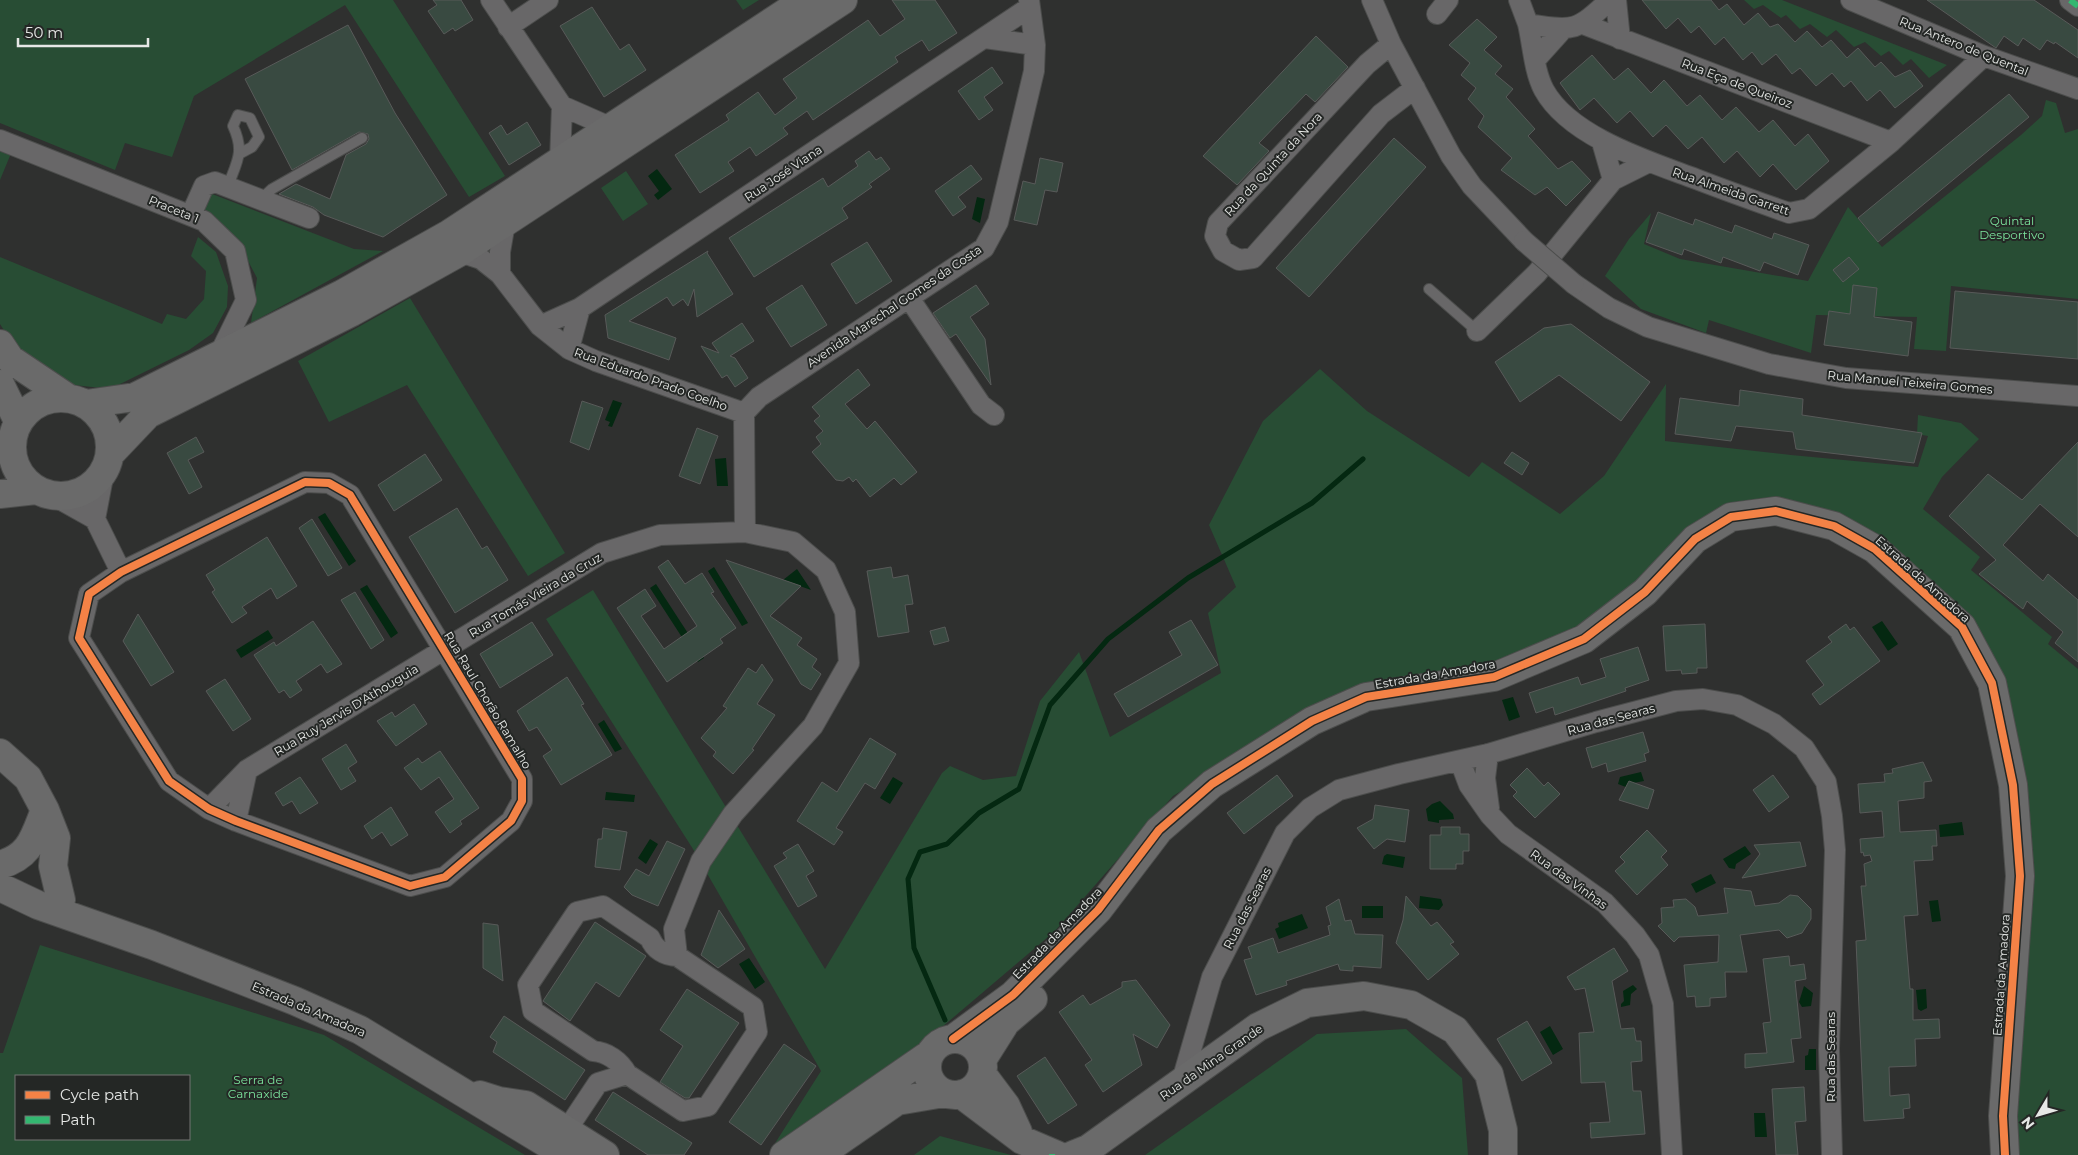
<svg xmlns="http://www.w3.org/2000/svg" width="2078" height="1155" font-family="Montserrat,sans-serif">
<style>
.green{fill:#284d34;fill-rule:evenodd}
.water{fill:#042811}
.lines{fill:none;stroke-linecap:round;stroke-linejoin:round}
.stream{stroke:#042811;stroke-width:5}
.building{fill:#394a41;stroke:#585a59}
.lane-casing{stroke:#4c4d4c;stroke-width:12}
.street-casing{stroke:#4c4d4c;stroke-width:22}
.secondary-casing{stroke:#4c4d4c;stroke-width:30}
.lane{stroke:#686768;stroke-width:10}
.street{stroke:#686768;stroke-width:20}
.secondary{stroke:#6a6a6a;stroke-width:28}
.street-bridge-casing{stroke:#4c4d4c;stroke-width:22;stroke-linecap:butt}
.street-bridge{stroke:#686768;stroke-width:20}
.quiet{stroke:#33b770;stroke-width:6;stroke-dasharray:12 6;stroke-linecap:butt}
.cycleway-casing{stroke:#242725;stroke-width:11}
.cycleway{stroke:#f48246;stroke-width:8}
.labels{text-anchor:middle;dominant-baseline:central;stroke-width:4;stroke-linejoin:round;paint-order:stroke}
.street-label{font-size:12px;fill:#e6e8e6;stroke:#242725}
.park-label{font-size:12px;fill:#7be39c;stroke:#242725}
</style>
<rect width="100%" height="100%" fill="#2f302f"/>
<!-- green -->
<path class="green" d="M0,0H393L505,176L469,197L345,5L194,96L172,157L125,143L115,170L0,123Z
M736,0H759L743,10Z
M1744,0H1782L1947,65L1929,78L1911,59L1903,65L1889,51L1881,56L1865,42L1854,47L1836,30L1827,37L1810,24L1800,29L1786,15L1781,18L1763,5L1754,9Z
M2046,100L2056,103L2065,133L2078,129V299L1951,286L1946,351L1914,349L1917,317L1816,315L1811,353L1709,320L1706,333L1641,309L1605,276L1629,239L1651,213L1644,244L1680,259L1808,281L1848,207L1882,247L2021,135L2042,116Z
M0,147L12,151L0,180Z
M626,171L648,204L623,221L601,188Z
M207,192L354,249L383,251L251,323L257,278L236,238L199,210Z
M198,237L216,252L228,286L227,307L213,333L189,350L110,389L65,384L15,348L0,324V257L162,324L167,314L186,319L204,299L206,271L191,256Z
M410,298L565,553L528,576L407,385L329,422L298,361Z
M1320,369L1367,411L1469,477L1482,462L1560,514L1604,476L1666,384L1665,441L1791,455L1918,467L1928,436L1917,434L1918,415L1961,423L1979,439L1942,477L1923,509L1980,557L1971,570L2052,637L2048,644L2078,669V1155H2014L2008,713L1949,599L1892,544L1857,523L1779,498L1730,503L1686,532L1627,591L1560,638L1480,669L1351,688L1173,796L1055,931L888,1073L774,1151L772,1148L821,1071L693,849L546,619L593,590L825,969L942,773L950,766L983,780L1016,776L1040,701L1079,652L1110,737L1221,673L1208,613L1236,587L1209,525L1263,421Z
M40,945L324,1035L525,1155H0V1053H3ZM189,1076V1139H16V1076Z
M1406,1029L1462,1078L1468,1155H1145L1317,1034Z
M940,1136L1011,1155H914Z"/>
<!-- water -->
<path class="water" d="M657,169L672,189L658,200L654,195L659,191L648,176Z
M977,197L985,199L980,223L972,219Z
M613,400L622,403L612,427L608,426L610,422L605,420Z
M726,458L728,486H717L715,459Z
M325,513L356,561L349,566L318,517Z
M714,567L748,623L742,626L708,571Z
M797,569L811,590L783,580Z
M656,584L704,658L698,662L650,588Z
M367,585L398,633L391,638L360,589Z
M1882,621L1898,644L1888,651L1872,627Z
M268,630L273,638L241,658L236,650Z
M1513,697L1520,717L1509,721L1502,700Z
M604,720L622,749L615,752L598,724Z
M1641,772L1644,781L1633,783L1631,789L1618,784L1620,777Z
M893,777L903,783L890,804L880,798Z
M606,792L635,795L634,802L605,800Z
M1440,801L1453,814L1454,819L1439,820V823L1428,821L1426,809L1432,804Z
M1962,822L1964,835L1940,837L1939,825Z
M650,839L658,844L646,864L638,858Z
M1745,846L1751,854L1736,864L1735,869L1729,868L1723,859Z
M1387,854L1405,857L1403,868L1382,864L1384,856Z
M1711,874L1716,883L1696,893L1691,884Z
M1420,896L1441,899L1443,905L1439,910L1419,908Z
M1938,900L1941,921L1932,922L1929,901Z
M1362,906H1383V918H1362Z
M1302,914L1308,928L1279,939L1275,929L1279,927L1278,923Z
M749,958L765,982L755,989L739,964Z
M1633,985L1637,989L1631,994L1630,1005L1621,1007V1004L1624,1001L1623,991Z
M1804,986L1813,993L1811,1006L1802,1007L1799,1002Z
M1926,989L1927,1008L1921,1011L1918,1009L1916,990Z
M1550,1026L1563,1049L1553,1055L1540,1032Z
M1809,1049H1816V1070H1805V1056L1808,1055Z
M1754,1113H1765L1767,1137H1755Z"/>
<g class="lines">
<!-- stream -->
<path class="stream" d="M945,1020L914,948L908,879L920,852L947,844L979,813L1019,789L1050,705L1108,639L1188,578L1312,503L1363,459"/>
</g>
<!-- building -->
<path class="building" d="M433,0H461L473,20L455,31L453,28L444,34L428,11L437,5Z
M892,0H935L957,33L929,51L922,40L895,57L898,62L813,120L807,111L783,128L788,134L756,156L750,147L728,162L734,171L700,193L675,155L729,120L726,115L758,92L775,115L797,98L783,79L868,20L880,36L905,19Z
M1642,0H1711L1719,10L1727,4L1744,25L1758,13L1770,27L1778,24L1795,42L1807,31L1822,47L1831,40L1847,58L1858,48L1875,67L1881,62L1895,77L1910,70L1923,86L1895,108L1880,90L1867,101L1851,81L1844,87L1832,73L1816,86L1800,68L1792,74L1776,54L1762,65L1752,52L1743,60L1724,37L1715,45L1699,26L1691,33L1678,18L1666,29Z
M1927,0H2034L2078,30V58L2055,42L2054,44L2047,40L2040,50L2023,38L2018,46L2004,36L1996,48Z
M592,7L620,50L629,44L646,70L604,97L560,26Z
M1477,19L1497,37L1484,50L1502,66L1495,74L1513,89L1506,97L1535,129L1528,136L1558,169L1572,161L1591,181L1566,206L1547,187L1535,195L1501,170L1512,158L1478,127L1484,116L1468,99L1476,88L1461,75L1470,63L1449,45Z
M348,25L395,113L447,195L383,237L324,215L313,207L279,194L296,184L330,199L346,155L366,144L369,139L368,134L359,132L292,170L245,79Z
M1316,36L1348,67L1315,102L1306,94L1259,143L1269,151L1237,185L1203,156Z
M1592,55L1614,80L1628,68L1651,93L1664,80L1687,106L1700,95L1722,120L1736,107L1759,132L1773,120L1795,146L1808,134L1829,161L1796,190L1773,164L1760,177L1737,151L1724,163L1702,137L1688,149L1666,125L1653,137L1630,111L1617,123L1594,98L1580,110L1560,83Z
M992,67L1003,83L984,97L993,110L979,120L958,91Z
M2009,94L2029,117L1878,242L1858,218Z
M527,122L541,145L509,165L489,133L501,125L507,135Z
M1394,138L1426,167L1309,297L1276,268Z
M869,151L876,160L881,157L890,169L869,184L872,187L842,208L848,218L754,277L729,238L823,178L828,187L858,166L855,161Z
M1040,158L1063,163L1057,192L1045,190L1037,225L1014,220L1023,181L1035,184Z
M971,165L982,179L958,197L966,207L953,216L935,191Z
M1658,212L1693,225L1695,219L1732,233L1735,225L1772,239L1774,233L1809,245L1798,275L1764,262L1760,271L1723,257L1721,263L1684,249L1682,255L1646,242Z
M867,242L892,281L856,304L831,264Z
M708,251L707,253L733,294L697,317L694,289L688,306L683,299L673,306L667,297L629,321L676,338L669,360L608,338L605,315Z
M1849,257L1859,269L1843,282L1833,270Z
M802,285L827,325L791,347L766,308Z
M976,285L989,304L970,317L985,339L991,385L956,334L950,338L933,313Z
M1853,285L1877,288L1874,317L1912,322L1908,356L1824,345L1829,311L1850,314Z
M1955,291L2078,302V359L1950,348Z
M742,323L754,341L730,356L735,358L748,378L735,387L727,375L722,378L701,346L719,353L712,343Z
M1571,324L1650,382L1621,421L1559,375L1520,402L1495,362L1544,328Z
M858,369L870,385L845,404L867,429L875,421L917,472L901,485L894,478L870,497L856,479L853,482L849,477L843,481L836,480L812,452L821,444L816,437L823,431L814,421L820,416L812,407Z
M1740,390L1803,399L1802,415L1922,433L1914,463L1796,449L1793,432L1736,426L1731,441L1675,434L1680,398L1739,406Z
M582,401L603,408L589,450L570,442Z
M697,428L718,436L700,484L679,476Z
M196,437L204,452L188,460L202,487L189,494L167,453Z
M2078,442V537L2040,504L2003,545L2043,581L2048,574L2078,600V662L2055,643L2063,632L2027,601L2023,609L1979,574L1996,560L1949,516L1988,474L2022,500Z
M1512,452L1529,463L1522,475L1504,463Z
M425,454L442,480L394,511L378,485Z
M457,508L482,549L487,546L508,580L455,613L409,537Z
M312,519L342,568L328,576L299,528Z
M267,537L297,586L277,599L271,588L242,607L247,613L232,623L212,592L215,590L206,575Z
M668,560L685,584L702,573L714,592L711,593L736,628L720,639L723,643L667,682L617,608L645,589L656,606L641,616L664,649L697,626L658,567Z
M726,560L801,586L770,616L802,638L797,645L817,659L812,667L821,674L811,690L801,684Z
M891,567L893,578L908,575L913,604L905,605L909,632L878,637L867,571Z
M355,592L384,640L371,649L341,600Z
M138,614L174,672L151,686L123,641Z
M1191,620L1218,665L1128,717L1114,694L1182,655L1169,632Z
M313,621L342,664L327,673L321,664L296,681L302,690L290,698L284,690L279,693L254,655L274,642L276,646Z
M532,622L553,655L500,688L480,654Z
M1705,624L1707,668H1697V673L1682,674L1681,670L1666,671L1663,626Z
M1846,624L1850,630L1854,627L1880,661L1820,705L1812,694L1824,685L1806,661L1832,642L1828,637Z
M945,627L949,641L934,645L930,631Z
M1638,647L1649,680L1625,688L1626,691L1555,715L1553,707L1536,713L1529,693L1578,677L1581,685L1606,677L1600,659Z
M762,664L773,680L757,704L775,715L752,749L754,750L733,774L713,756L716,752L701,738L727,708L723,706L748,668L756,673Z
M567,677L584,704L581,705L612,755L561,785L543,756L552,750L537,727L529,731L517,711Z
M225,679L251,719L233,731L206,691Z
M414,704L427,724L396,746L377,721L392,712L395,717Z
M1643,732L1649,752L1644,754L1646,761L1608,772L1606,763L1592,768L1586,748Z
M870,738L896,754L875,789L865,783L836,828L843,832L834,845L797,821L822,782L837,792Z
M346,744L357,762L348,768L356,781L341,790L322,759Z
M440,751L479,808L460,821L462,824L450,833L435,812L454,799L439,777L421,790L404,768L418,758L422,763Z
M1923,762L1932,781L1924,782V798L1898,801L1900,832L1936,830L1937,846H1932L1933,860L1914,861L1918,915L1904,916L1910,989H1913V1020L1939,1019L1940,1038L1915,1039L1916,1066L1889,1067L1890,1096L1909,1094L1910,1108L1903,1109L1904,1118L1864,1121L1856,941L1866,940L1861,886H1866L1864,864L1872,861L1870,855L1864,856L1863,852L1861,853L1860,839L1884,837L1882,811L1860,813L1858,784L1885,782L1884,774L1893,773L1892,769Z
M1527,768L1544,786L1548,782L1560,794L1535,818L1513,796L1517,792L1510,785Z
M1277,775L1293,796L1244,834L1227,813Z
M1773,775L1789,797L1769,812L1753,790Z
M300,777L318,803L300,814L292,801L283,806L275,793Z
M1629,781L1654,790L1648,809L1619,800Z
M1375,805L1409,810L1405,842L1387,839L1374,849L1357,828L1373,819Z
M391,807L408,835L391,846L382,832L372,839L364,826Z
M1441,827H1460V834H1469V851H1463V864H1456V869H1430V835H1441Z
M603,828L627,832L620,870L595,867L598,839H602Z
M1647,830L1667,851L1661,857L1668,865L1637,895L1615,871L1625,862L1620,857Z
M667,841L685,849L658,906L632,895L624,887L636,869L649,876Z
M1800,842L1806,866L1742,878L1760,854L1754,845Z
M798,844L814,871L806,876L817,896L798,907L774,866L787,858L783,853Z
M1724,888L1751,891L1755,906L1779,903L1790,895L1798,896L1811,909V919L1802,933L1787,938L1779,930L1740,935L1747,972H1725L1726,997L1710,998V1006L1696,1007L1695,996L1687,997L1684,965L1718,962L1719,935L1679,937L1674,942L1658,926L1662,923L1661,908L1674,907L1673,900L1686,899L1695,907L1698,916L1728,913Z
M1406,896L1431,926L1437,922L1454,942L1450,944L1459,954L1428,980L1396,943L1403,920Z
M1339,899L1345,921L1351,920L1355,934L1383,935L1381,968L1353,966V971L1340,970L1338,964L1286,981L1287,985L1256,995L1244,960L1252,958L1248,947L1273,938L1278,953L1330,935L1328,926L1331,925L1326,907Z
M719,910L745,949L718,968L701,955Z
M595,922L646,956L619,997L596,982L570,1021L543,1001Z
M483,923L498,925L503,981L483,968Z
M1614,948L1628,971L1612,981L1621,1029L1634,1028L1636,1041H1641L1642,1061L1631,1062L1633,1091H1641L1645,1134L1591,1138L1590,1123L1610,1122L1605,1082L1581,1083L1579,1033L1594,1032L1585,988L1575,990L1567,977Z
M1789,956L1790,966L1804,964L1806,979L1795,981L1801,1038L1791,1039L1794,1062L1745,1068V1054L1767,1053L1763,1023L1771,1022L1763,959Z
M1136,980L1170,1025L1157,1048L1133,1034L1142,1065L1103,1092L1085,1065L1092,1060L1059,1012L1083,995L1090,1005L1122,987V982Z
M687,989L739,1023L689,1098H685L660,1082L683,1046L660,1030Z
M504,1016L585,1070L565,1100L493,1052L497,1042L490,1037Z
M1527,1021L1552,1063L1522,1081L1497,1039Z
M784,1044L816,1066L761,1145L729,1122Z
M1045,1057L1077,1105L1048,1124L1017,1076Z
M1804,1087L1806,1121L1795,1122L1798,1155H1776L1772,1089Z
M613,1092L692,1143L684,1155H648L595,1120Z"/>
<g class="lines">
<!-- lane casing -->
<g class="lane-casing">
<path id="lane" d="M228,186C237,161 245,152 233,126L238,115L250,118L259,137L252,147L239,154
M261,199L272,189L362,138
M1429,289L1477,331"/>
</g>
<!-- street casing -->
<g class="street-casing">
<path id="street" d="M491,0L562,106L612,128
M1372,0L1391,44L1451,156L1472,186L1524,241
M1519,0L1528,24C1575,31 1575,32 1610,0
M1616,0L1620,39
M1851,0L1984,56L2078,89
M2070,0L2078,6
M1437,14L1448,0
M1528,24C1533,46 1534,71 1544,90C1570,137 1648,161 1696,179C1727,191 1758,202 1789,213L1809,209L1891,142L1984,56
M1583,24L1891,142
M508,27L548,0
M985,38L1035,45
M1391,44L1367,64L1218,223L1215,236L1223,251L1239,260L1253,258L1381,114L1415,88
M1536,59L1563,29
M0,140L204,221L235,251L246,300L219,355
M1602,142L1613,180
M560,162L562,106
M191,215L204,186L215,182L309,218
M460,252L481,259L500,274L540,326L569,349L596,361L744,413
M500,274V252L505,223
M1574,284L1609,308L1648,327L1769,364L1846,378L2078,396
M909,298L981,405L994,415
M540,326L580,308L1030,7
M1477,331L1537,273L1613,180L1649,162
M569,349L580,308
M305,482L329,483L350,495L522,779V801L511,821L445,877L410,886L236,821L209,809L169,781L79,638L89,594L121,572Z
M54,496L95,519L121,572
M95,519L104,472
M745,532L744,413L759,397L984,248L998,222L1034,71L1035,45L1029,0
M1488,754L1485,778L1489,808
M1460,761L1469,785L1490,815L1508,834L1605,903L1635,935L1649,955L1663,1004L1672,1155
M209,809L247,770L602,553L660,535L745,532L793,542L826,570L845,612L849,663L813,726L733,814L701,861L674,929L677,956
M236,821L247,770
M603,906L650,938C654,949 665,956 677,956L753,1007L757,1032L708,1106L683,1111L627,1074C620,1061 607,1052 593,1051L533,1011L528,985L577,912Z
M1181,1084L1212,977L1285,833L1310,808L1339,790L1399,774L1488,754L1596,722L1676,701L1703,699L1737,705L1774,724L1804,748L1826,782L1832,816L1835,850L1829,1049L1832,1155
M554,1136L566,1131L598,1083L627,1074"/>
</g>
<!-- secondary casing -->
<g class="secondary-casing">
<path id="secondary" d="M0,344L10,359L68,398
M0,384L18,421
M12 447a49 49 0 1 1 98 0a49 49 0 1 1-98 0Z
M86,404L135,397L342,294L449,234L805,0
M110,454L148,414L352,312L460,252L843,0
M0,494L36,490
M0,753L28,778L45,810L56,838L53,866L61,900
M0,865C31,856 34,837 45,810
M0,887L38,905L152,945L295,1001L360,1030L566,1155
M953,1039L1013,995L1098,910L1159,830L1212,784L1312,721L1366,697L1494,677L1584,639L1645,592L1695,539L1731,517L1776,511L1834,526L1875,549L1962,627L1992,683L2013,785L2020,876L2003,1116L2005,1155
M927 1067a28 28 0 1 1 56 0a28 28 0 1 1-56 0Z
M982,1060L1006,1022L1033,999
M982,1074L1006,1106L1018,1132
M961,1094L1022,1140L1057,1155
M480,1095L499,1101L526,1105L605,1155
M784,1155L930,1054
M819,1155L897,1101L944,1093
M1073,1155L1088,1149L1258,1027L1307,1003L1364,996L1411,1005L1455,1030L1489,1074L1503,1130V1155"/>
</g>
<!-- lane -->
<use href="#lane" class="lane"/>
<!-- street -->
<use href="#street" class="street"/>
<!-- secondary -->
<use href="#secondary" class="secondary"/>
<!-- street-bridge casing -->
<g class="street-bridge-casing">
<path id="street-bridge" d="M1524,241L1574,284"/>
</g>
<!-- street-bridge -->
<use href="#street-bridge" class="street-bridge"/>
<!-- quiet -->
<path class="quiet" d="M2070,0L2078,6
M1052,1155V1154"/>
<!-- cycleway casing -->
<g class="cycleway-casing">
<path id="cycleway" d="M305,482L329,483L350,495L522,779V801L511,821L445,877L410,886L236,821L209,809L169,781L79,638L89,594L121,572Z
M953,1039L1013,995L1098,910L1159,830L1212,784L1312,721L1366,697L1494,677L1584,639L1645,592L1695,539L1731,517L1776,511L1834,526L1875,549L1962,627L1992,683L2013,785L2020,876L2003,1116L2005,1155"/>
</g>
<!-- cycleway -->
<use href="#cycleway" class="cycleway"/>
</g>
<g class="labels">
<!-- street labels -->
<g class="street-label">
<text transform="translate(1964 46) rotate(22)">Rua Antero de Quental</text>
<text transform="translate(1737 83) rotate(21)">Rua Eça de Queiroz</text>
<text transform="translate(1273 164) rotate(-47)">Rua da Quinta da Nora</text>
<text transform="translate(783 173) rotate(-34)">Rua José Viana</text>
<text transform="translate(1731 191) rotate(19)">Rua Almeida Garrett</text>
<text transform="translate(174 209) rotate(22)">Praceta 1</text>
<text transform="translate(894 306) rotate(-34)">Avenida Marechal Gomes da Costa</text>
<text transform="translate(651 379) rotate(20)">Rua Eduardo Prado Coelho</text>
<text transform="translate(1910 382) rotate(5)">Rua Manuel Teixeira Gomes</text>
<text transform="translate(1923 579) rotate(42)">Estrada da Amadora</text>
<text transform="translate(535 595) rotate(-31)">Rua Tomás Vieira da Cruz</text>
<text transform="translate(1435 674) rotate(-10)">Estrada da Amadora</text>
<text transform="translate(488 700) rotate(59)">Rua Raul Chorão Ramalho</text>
<text transform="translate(346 710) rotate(-31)">Rua Ruy Jervis D'Athouguia</text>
<text transform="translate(1611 719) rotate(-15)">Rua das Searas</text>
<text transform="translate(1569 879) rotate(36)">Rua das Vinhas</text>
<text transform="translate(1247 908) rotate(-63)">Rua das Searas</text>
<text transform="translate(1057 933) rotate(-46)">Estrada da Amadora</text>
<text transform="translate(2001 975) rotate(-86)">Estrada da Amadora</text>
<text transform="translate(309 1009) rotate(23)">Estrada da Amadora</text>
<text transform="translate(1830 1057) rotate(-90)">Rua das Searas</text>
<text transform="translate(1211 1062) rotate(-35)">Rua da Mina Grande</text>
</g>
<!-- park labels -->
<g class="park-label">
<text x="2012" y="220">Quintal<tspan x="2012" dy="14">Desportivo</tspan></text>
<text x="258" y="1079">Serra de<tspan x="258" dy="14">Carnaxide</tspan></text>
</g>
</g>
<!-- legend -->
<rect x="15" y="1075" width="175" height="65" fill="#242725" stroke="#727472"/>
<rect x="25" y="1091" width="25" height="8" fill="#f48246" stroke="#727472"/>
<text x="60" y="1100" font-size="15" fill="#e6e8e6">Cycle path</text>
<rect x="25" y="1116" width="25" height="8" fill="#33b770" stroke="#727472"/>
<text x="60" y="1125" font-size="15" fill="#e6e8e6">Path</text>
<!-- north arrow -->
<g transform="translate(2038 1115) rotate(232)" stroke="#242725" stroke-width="4" paint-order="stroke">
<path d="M0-4L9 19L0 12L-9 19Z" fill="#e6e8e6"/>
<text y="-8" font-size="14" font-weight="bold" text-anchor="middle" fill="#e6e8e6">N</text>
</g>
<!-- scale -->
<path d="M18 38v8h130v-8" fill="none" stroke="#e6e8e6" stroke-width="2.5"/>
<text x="25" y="38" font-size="15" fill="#e6e8e6" stroke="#242725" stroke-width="4" paint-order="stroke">50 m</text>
</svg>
